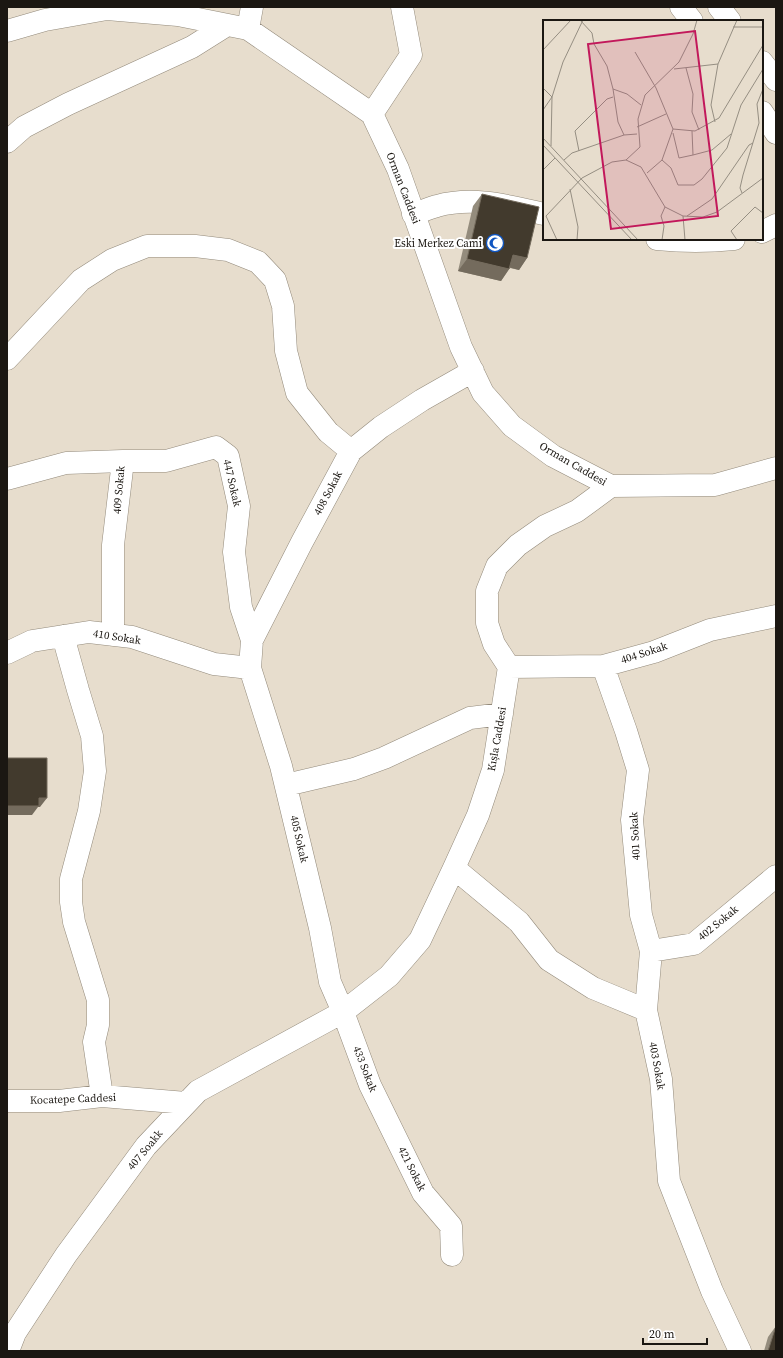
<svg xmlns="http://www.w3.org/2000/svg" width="783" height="1358" font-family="'Source Serif 4',serif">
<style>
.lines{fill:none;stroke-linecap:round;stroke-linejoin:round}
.minor-casing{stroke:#938a7b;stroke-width:23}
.major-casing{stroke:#938a7b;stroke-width:23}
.minor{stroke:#fff;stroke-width:22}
.major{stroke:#fff;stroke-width:22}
.wall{fill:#948c7d}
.shaded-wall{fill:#746b5d}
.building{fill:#423a2d;stroke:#746b5d}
.labels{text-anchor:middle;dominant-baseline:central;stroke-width:4;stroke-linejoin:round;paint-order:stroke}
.street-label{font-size:11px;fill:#1b1712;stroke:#fff}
.poi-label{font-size:11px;fill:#1b1712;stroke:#fff;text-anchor:end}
.inset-road{fill:none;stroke:#958e82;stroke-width:1}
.view{fill:#c2185b;fill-opacity:0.15;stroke:#c2185b;stroke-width:2}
.inset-edge{fill:none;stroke:#1b1712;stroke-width:2}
</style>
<rect width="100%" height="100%" fill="#e7ddcd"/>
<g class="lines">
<!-- minor casing -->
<g class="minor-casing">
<path id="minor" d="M248,29L252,7
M7,31L45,20L107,9L178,15L248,29L372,114L398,169L461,347L483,393L512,426L553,456L611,486L715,485L776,468
M372,114L411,55L402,7
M7,142L24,127L68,104L192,47L227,25
M413,214C421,212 429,208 437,206C473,196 509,206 544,214
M762,232L776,225
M657,239C685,242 706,242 734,239
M7,359L81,280L112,260L147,246H195L228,250L258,262L275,280L283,306L286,351L297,393L328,432L351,451
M123,461H166L216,447L228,456L239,506L234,552L241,607L252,640
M7,479L66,463L123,461L113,545V635
M63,636L78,690L92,736L95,771L89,811L71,879V902L74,922L98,1000V1025L94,1042L102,1096
M7,653L32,641L89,632L132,637L214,664L250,668
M603,666L626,731L638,770L632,820L641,915L651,951L646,1010
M509,667L603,666L654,652L710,630L776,616
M286,785L354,769L384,758L470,718L502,714
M454,868L519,922L549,960L593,988L646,1010L661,1079L669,1181L712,1291L740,1351
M651,951L694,944L776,876
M7,1101H59L102,1096L186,1103
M452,1255L451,1226L423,1193L370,1085L343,1012L330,982L320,928L281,766L250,668L252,640L302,542L351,451L381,427L422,400L473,371
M8,1351L15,1333L66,1255L146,1146L198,1091L343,1012L389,976L420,940L454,868L478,815L493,770L509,667L494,644L487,623V591L497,566L518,545L545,526L577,511L611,486"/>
</g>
<!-- major casing -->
<g class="major-casing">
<path id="major" d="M681,7L692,21
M719,7L730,21
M762,62L776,80
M762,112L776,133"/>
</g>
<!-- minor -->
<use href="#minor" class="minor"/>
<!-- major -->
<use href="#major" class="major"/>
</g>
<!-- wall -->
<path class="wall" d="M482,194L527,258L519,270L510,268L501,281L458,271L473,206Z
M776,1326V1351H764L768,1337Z"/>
<!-- shaded-wall -->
<path class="shaded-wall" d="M513,255L527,258L519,270L504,266Z
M467,259L509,269L501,281L458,271Z
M39,798H47L40,807H38L32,815H7V806Z"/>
<!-- building -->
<path class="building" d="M482,194L539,207L527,258L513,255L509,269L467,259Z
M7,758H47V798H39V806H7Z
M776,1326V1351H768Z"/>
<!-- icons -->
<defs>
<g id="mosque-ring" transform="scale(0.9)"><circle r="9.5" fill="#fff" stroke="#1056c1" stroke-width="1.5"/><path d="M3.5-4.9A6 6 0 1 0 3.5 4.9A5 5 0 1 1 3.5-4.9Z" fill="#1056c1"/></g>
</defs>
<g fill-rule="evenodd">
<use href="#mosque-ring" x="495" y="243"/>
</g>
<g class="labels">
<!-- street labels -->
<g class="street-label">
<text transform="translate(403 188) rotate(69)">Orman Caddesi</text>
<text transform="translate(573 464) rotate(30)">Orman Caddesi</text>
<text transform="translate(232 483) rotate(77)">447 Sokak</text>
<text transform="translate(119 490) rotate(-85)">409 Sokak</text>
<text transform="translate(328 493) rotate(-62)">408 Sokak</text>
<text transform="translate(117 637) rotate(9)">410 Sokak</text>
<text transform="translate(644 653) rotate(-18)">404 Sokak</text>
<text transform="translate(497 739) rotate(-80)">Kışla Caddesi</text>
<text transform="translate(635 836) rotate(-93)">401 Sokak</text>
<text transform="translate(299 839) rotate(77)">405 Sokak</text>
<text transform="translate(718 923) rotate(-39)">402 Sokak</text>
<text transform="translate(657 1066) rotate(80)">403 Sokak</text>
<text transform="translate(365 1069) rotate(69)">433 Sokak</text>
<text transform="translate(73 1099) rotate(-2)">Kocatepe Caddesi</text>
<text transform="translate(145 1150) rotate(-50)">407 Soakk</text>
<text transform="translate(412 1169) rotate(63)">421 Sokak</text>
</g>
<!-- poi labels -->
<g class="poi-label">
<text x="482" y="243">Eski Merkez Cami</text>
</g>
</g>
<!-- overview -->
<g transform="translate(543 20)">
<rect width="220" height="220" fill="#e7ddcd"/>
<path class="inset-road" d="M37,0L49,13L51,24L64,46L70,69L84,74L98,85M190,7H220M0,30L28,0M92,32L113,68L130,109M143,48L150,74L149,92L156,110M131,49L175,44L194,0M0,68L9,77L0,90M70,69L75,102L81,115M172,102L168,85L175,44M94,107L123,94M130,109L152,111L176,98L220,25M149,111L150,135L169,130L188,114M130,113L136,138L150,135M0,118L95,220M0,125L89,220M8,126L9,77L20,42L40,0M36,131L32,111L64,79L70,77M21,140L29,133L81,115L94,114M83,140L97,127L95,99L102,75L136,42L150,14L154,0M119,140L128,148L135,165H151L159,159L184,128L198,85L220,49M0,150L12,138M104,153L119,140L130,109M27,169L35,207L34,220M199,173L197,168L200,155L216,103L214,84L220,69M140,196L142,220M144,196L169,179L206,125L210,123M14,220L3,196L39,158L69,142L83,140L98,147L122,187L140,196L160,197L174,192L220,158M119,220L121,206L118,196L122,187M194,220L188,211L212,187L220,193"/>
<path class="view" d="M152,11L175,196L68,209L45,24Z"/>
<rect width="220" height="220" class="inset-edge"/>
</g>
<!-- border -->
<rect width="783" height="1358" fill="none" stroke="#1b1712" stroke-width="16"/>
<!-- scale -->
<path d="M643 1338v6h64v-6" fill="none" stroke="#1b1712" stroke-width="2"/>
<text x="649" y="1338" font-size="12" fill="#1b1712" stroke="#ffffff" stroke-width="3" paint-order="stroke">20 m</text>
</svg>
